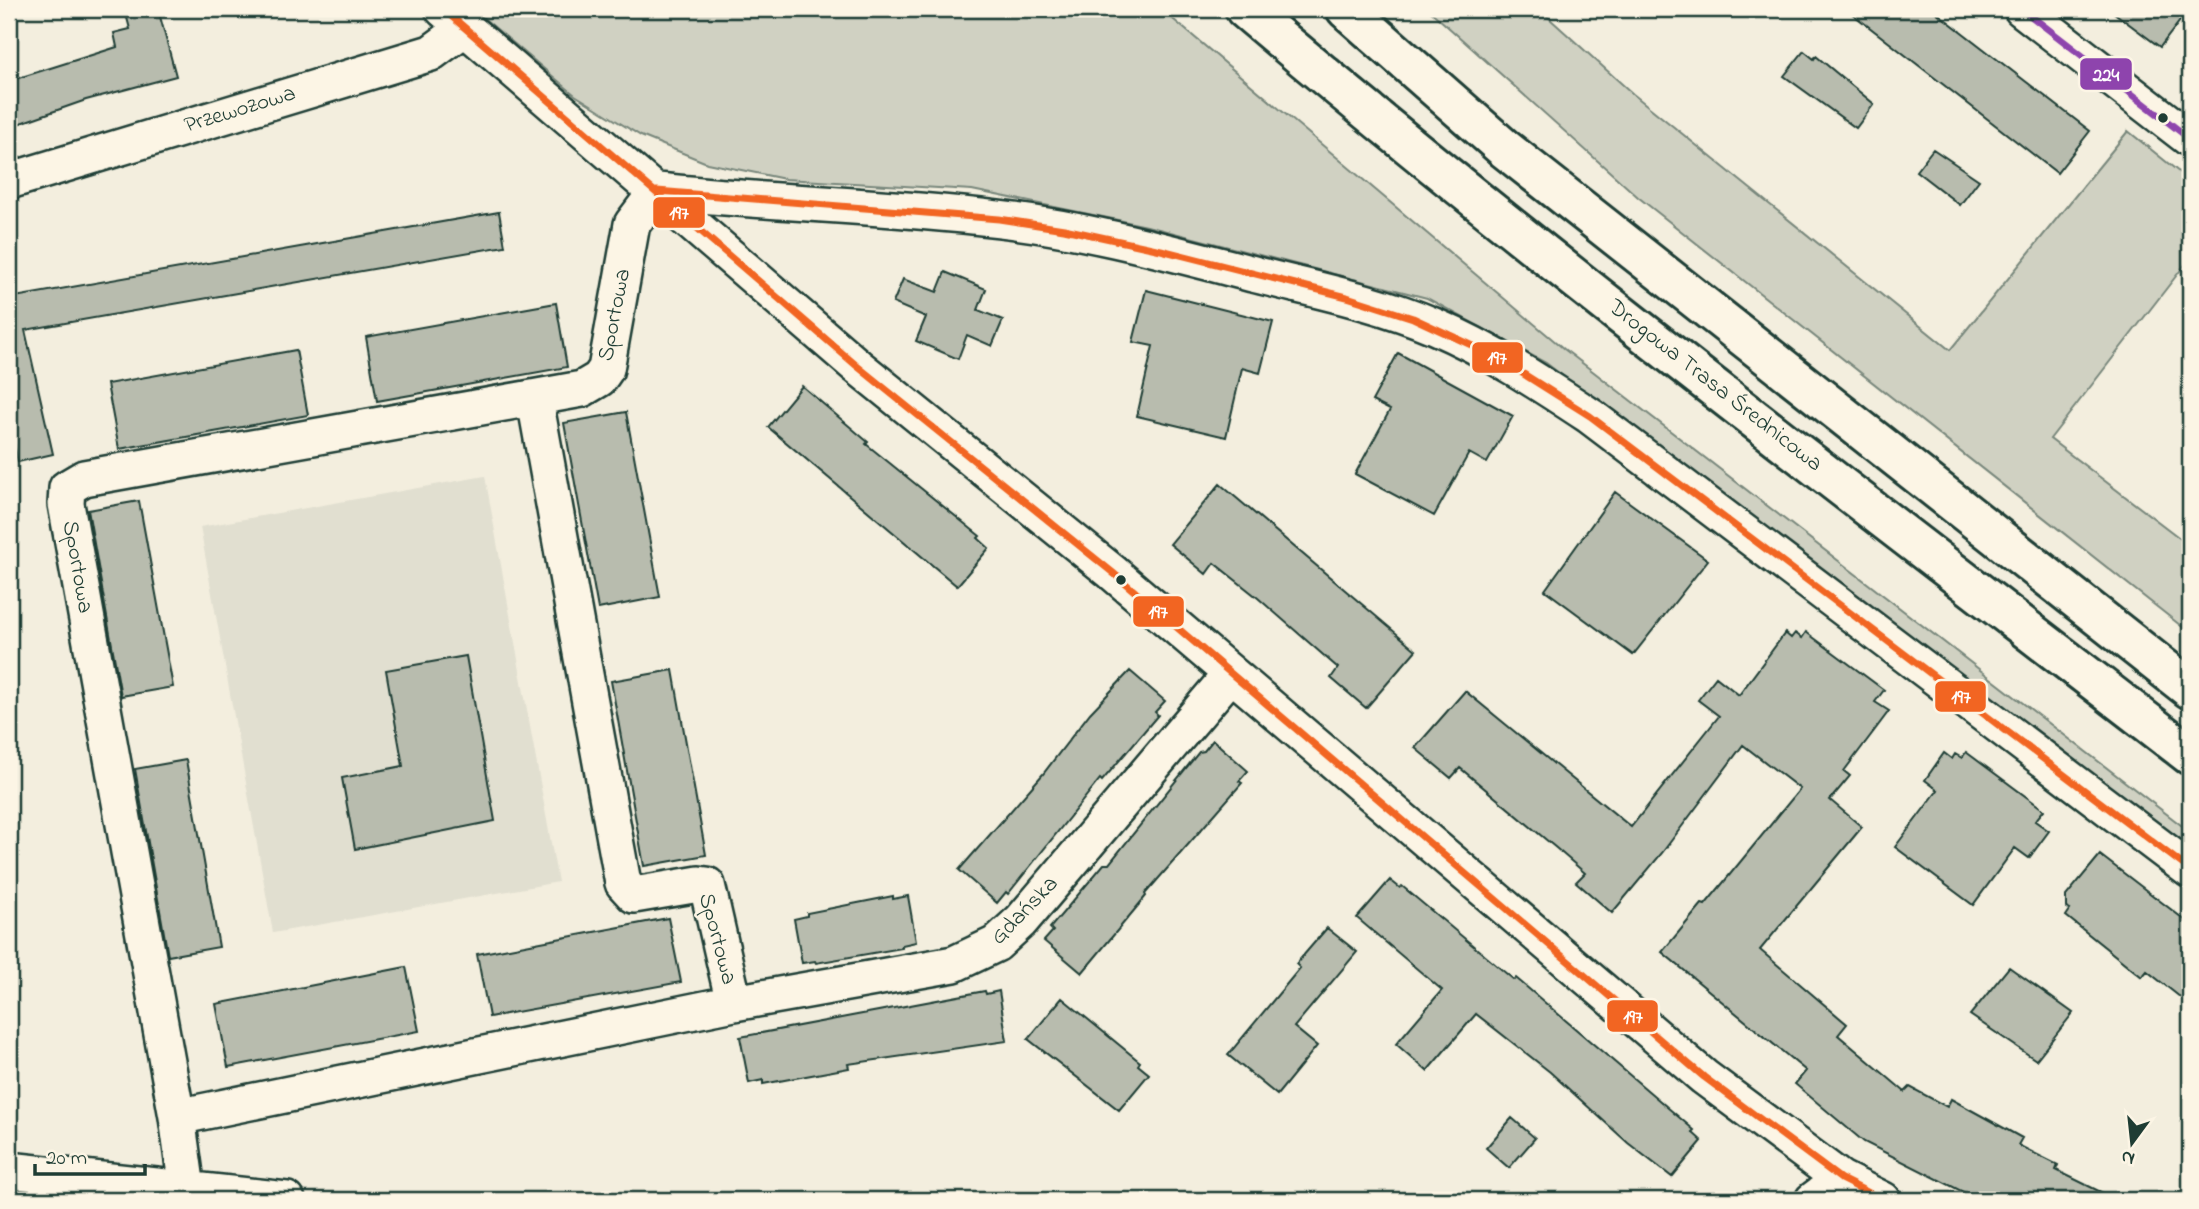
<svg xmlns="http://www.w3.org/2000/svg" width="2199" height="1209" font-family="'Indie Flower',sans-serif">
<style>
.built{fill:#e1dfd0}
.green{fill:#d0d1c2;stroke:#78877b;stroke-width:2}
.building{fill:#b8bcae;stroke:#1f3d34;stroke-width:2}
.lines{fill:none;stroke-linecap:round;stroke-linejoin:round}
.minor-casing{stroke:#1f3d34;stroke-width:40}
.major-casing{stroke:#1f3d34;stroke-width:44}
.minor{stroke:#fcf5e5;stroke-width:35}
.major{stroke:#fcf5e5;stroke-width:38}
.bus-1-casing{stroke:#fcf5e5;stroke-width:12}
.bus-2-casing{stroke:#fcf5e5;stroke-width:12}
.bus-1{stroke:#f26522;stroke-width:7}
.bus-2{stroke:#8e44ad;stroke-width:7}
.bus-dot{fill:#1f3d34;stroke:#fcf5e5;stroke-width:2.5}
.labels{text-anchor:middle;dominant-baseline:central;stroke-width:5;stroke-linejoin:round;paint-order:stroke}
.street-label{font-size:23px;fill:#1f3d34;stroke:#fcf5e5}
.line-badge{stroke:#fcf5e5;stroke-width:2.5}
.badge-label{font-size:19px;text-anchor:middle;font-weight:bold;fill:#fff}
</style>
<rect width="100%" height="100%" fill="#f3eede"/>
<filter id="ink" filterUnits="userSpaceOnUse"><feTurbulence type="fractalNoise" baseFrequency=".0143" numOctaves="2"/><feDisplacementMap in="SourceGraphic" scale="14" xChannelSelector="R" yChannelSelector="G"/><feConvolveMatrix kernelMatrix="1 2 1 2 8 2 1 2 1" color-interpolation-filters="sRGB"/></filter>
<g filter="url(#ink)">
<!-- built -->
<path class="built" d="M485,476L558,882L273,933L200,527Z"/>
<!-- green -->
<path class="green" d="M473,9H1161L1564,349L2190,832V857L1546,363L1427,298L1147,226L972,190L785,179L707,163L641,136L575,95Z
M1428,9H1539L1633,94L1950,350L2128,131L2190,181V258L2050,439L2190,546V633L1638,197Z"/>
<!-- building -->
<path class="building" d="M146,9H158L176,76L86,100L9,127V81L117,47L114,33L130,29L126,14Z
M1846,9H1932L2090,131L2057,173Z
M2109,9H2189L2160,47Z
M1804,51L1814,59L1816,56L1874,104L1856,128L1784,76Z
M1933,149L1979,180L1960,205L1916,171Z
M499,212L505,246L25,330L53,454L18,462L9,420V298Z
M945,272L986,289L978,310L1003,320L992,346L967,335L958,359L916,341L926,317L893,303L903,279L937,292Z
M1146,290L1273,322L1260,373L1242,368L1226,437L1137,416L1153,346L1133,342Z
M556,303L567,367L377,401L366,337Z
M296,350L308,415L119,449L107,384Z
M1398,353L1513,416L1487,463L1469,453L1434,516L1355,474L1390,410L1372,401Z
M802,386L868,442L866,444L980,536L978,538L989,548L957,586L768,427Z
M626,412L660,597L598,609L564,423Z
M1220,484L1416,650L1366,708L1331,678L1338,668L1258,598L1214,563L1206,574L1170,544Z
M1615,492L1708,560L1633,655L1545,590Z
M139,501L173,687L121,696L88,510Z
M1806,632L1884,690L1875,702L1889,711L1844,771L1850,776L1830,800L1862,827L1760,950L1847,1024L1838,1035L1905,1092L1910,1087L1947,1107L1951,1099L2022,1138L2018,1145L2058,1165L2056,1170L2117,1200H1979L1864,1142L1795,1084L1806,1071L1662,952L1702,904L1705,905L1800,789L1743,745L1662,853L1612,913L1576,882L1585,873L1556,848L1460,768L1451,778L1415,748L1465,691L1631,827L1719,716L1698,700L1716,677L1739,695L1785,633L1791,638L1795,633L1802,638Z
M466,656L495,821L355,849L342,778L403,766L386,670Z
M673,670L706,855L644,866L611,681Z
M1130,671L1165,701L1155,712L1158,715L1102,781L1100,779L1008,894L1006,892L997,903L959,870L1043,774L1090,713Z
M1213,740L1248,771L1239,781L1242,783L1145,894L1146,896L1082,973L1044,941L1053,931L1050,928L1104,864H1109L1199,752L1204,751Z
M1966,752L2044,810L2035,821L2049,831L2029,858L2015,848L1973,905L1895,847L1938,790L1925,780L1944,753L1952,759L1955,754L1962,758Z
M186,760L219,947L168,956L135,769Z
M2100,855L2190,924V1005L2147,971L2142,977L2066,916L2070,910L2066,908V896Z
M1390,880L1400,888L1402,886L1514,980L1516,978L1694,1130L1692,1132L1702,1141L1672,1177L1628,1143L1550,1072L1476,1014L1427,1071L1396,1044L1442,990L1357,918Z
M893,896V899L908,896L916,942L902,945V948L816,963L815,961L802,963L794,919L807,916V913Z
M668,918L681,982L489,1017L477,954Z
M1327,928L1357,952L1294,1027L1317,1046L1277,1095L1228,1055L1300,968L1296,964Z
M406,967L419,1031L228,1067L216,1004Z
M2009,967L2073,1013L2036,1060L1970,1015Z
M985,991L986,994L999,991L1007,1041L848,1064L849,1068L763,1084V1080L749,1083L740,1037Z
M1062,998L1140,1062L1138,1065L1149,1074L1119,1110L1028,1039Z
M1512,1118L1535,1138L1509,1168L1486,1148Z"/>
<g class="lines">
<!-- minor casing -->
<g class="minor-casing">
<path id="minor" d="M443,9L857,366L1112,572L1704,1077L1841,1179L1883,1200
M2022,9L2190,139
M9,181L431,53L465,28
M657,191C771,203 886,205 999,219C1086,229 1172,253 1257,275C1316,290 1378,302 1434,326C1490,350 1540,383 1590,416L2190,870
M535,400L623,883L634,895L699,884L707,885L734,1003
M177,1117L734,1003L954,964L996,944L1021,921L1231,674
M9,1170L287,1200
M187,1189L177,1117L66,504L67,488L84,478L582,389L599,379L606,369L632,224L657,191
M1813,1200L1841,1179"/>
</g>
<!-- major casing -->
<g class="major-casing">
<path id="major" d="M1245,9C1551,268 1873,510 2190,755
M1346,9L1505,149L2190,689"/>
</g>
<!-- minor -->
<use href="#minor" class="minor"/>
<!-- major -->
<use href="#major" class="major"/>
<!-- bus-1 casing -->
<g class="bus-1-casing">
<path id="bus-1" d="M443,9L857,366L1112,572L1704,1077L1841,1179L1883,1200
M657,191L999,219L1064,229L1161,250L1347,297L1413,318L1495,356L1590,416L2190,870"/>
</g>
<!-- bus-2 casing -->
<g class="bus-2-casing">
<path id="bus-2" d="M2022,9L2190,139"/>
</g>
<!-- bus-1 -->
<use href="#bus-1" class="bus-1"/>
<!-- bus-2 -->
<use href="#bus-2" class="bus-2"/>
</g>
</g>
<!-- markers -->
<g class="bus-dot">
<circle cx="2163" cy="118" r="6"/>
<circle cx="1121" cy="580" r="6"/>
</g>
<g class="labels">
<!-- street labels -->
<g class="street-label">
<text transform="translate(240 110) rotate(-17)">Przewozowa</text>
<text transform="translate(615 315) rotate(-79)">Sportowa</text>
<text transform="translate(1715 386) rotate(38)">Drogowa Trasa Średnicowa</text>
<text transform="translate(77 567) rotate(80)">Sportowa</text>
<text transform="translate(1025 911) rotate(-46)">Gdańska</text>
<text transform="translate(717 939) rotate(75)">Sportowa</text>
</g>
</g>
<g class="line-badge">
<rect x="2079" y="57" width="54" height="34" rx="7" fill="#8e44ad"/>
<rect x="652" y="196" width="54" height="33" rx="7" fill="#f26522"/>
<rect x="1471" y="341" width="53" height="33" rx="7" fill="#f26522"/>
<rect x="1132" y="595" width="53" height="33" rx="7" fill="#f26522"/>
<rect x="1934" y="680" width="53" height="33" rx="7" fill="#f26522"/>
<rect x="1606" y="999" width="53" height="34" rx="7" fill="#f26522"/>
</g>
<g class="badge-label">
<text x="2106" y="81">224</text>
<text x="679" y="219">197</text>
<text x="1497" y="364">197</text>
<text x="1158" y="618">197</text>
<text x="1961" y="703">197</text>
<text x="1633" y="1023">197</text>
</g>
<!-- margin -->
<rect width="2199" height="1209" fill="none" stroke="#fcf5e5" stroke-width="35"/>
<rect x="18" y="18" width="2164" height="1174" fill="none" stroke="#1f3d34" stroke-width="2.5" filter="url(#ink)"/>
<!-- north arrow -->
<g transform="translate(2132 1143) rotate(195)" stroke="#fcf5e5" stroke-width="5" paint-order="stroke">
<path d="M0-5L12 26L0 18L-12 26Z" fill="#1f3d34"/>
<text y="-10" font-size="19" font-weight="bold" text-anchor="middle" fill="#1f3d34">N</text>
</g>
<!-- scale -->
<path d="M35 1164v10h110v-10" fill="none" stroke="#1f3d34" stroke-width="3.5"/>
<text x="46" y="1164" font-size="21" fill="#1f3d34" stroke="#fcf5e5" stroke-width="5" paint-order="stroke">20 m</text>
</svg>
